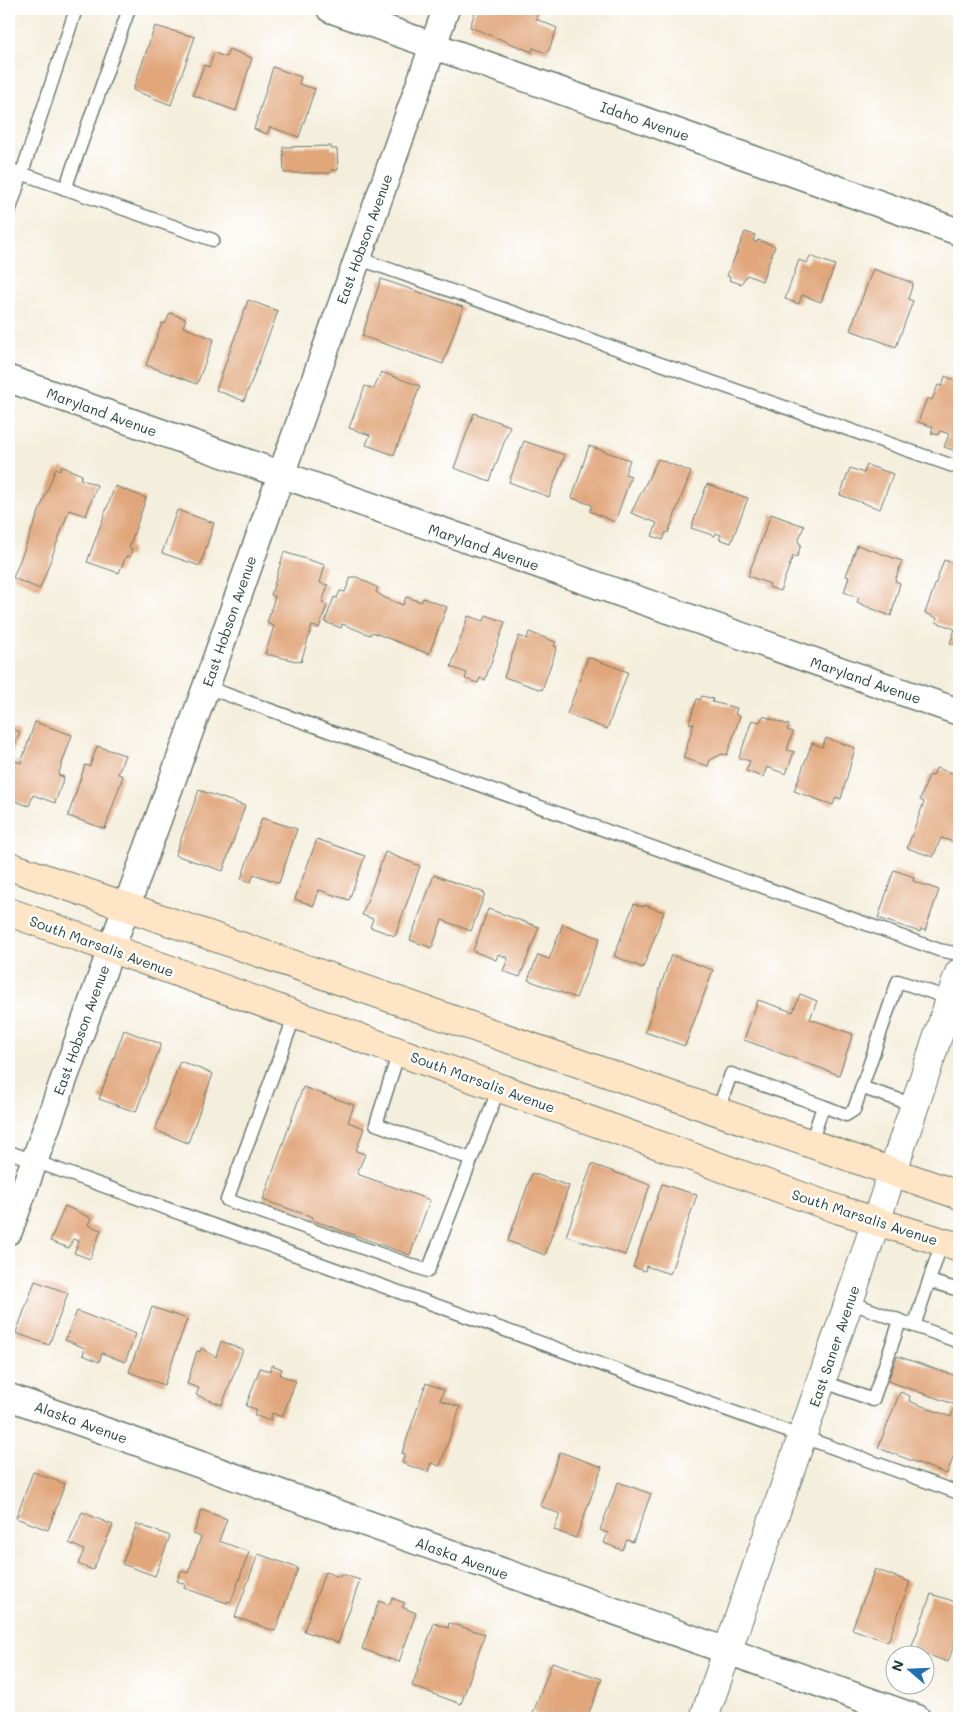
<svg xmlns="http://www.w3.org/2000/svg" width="968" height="1727" font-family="Mali,sans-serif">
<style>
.building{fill:#e1a67a}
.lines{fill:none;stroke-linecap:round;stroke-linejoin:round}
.service-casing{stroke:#6a7b6f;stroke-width:15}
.minor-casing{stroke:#6a7b6f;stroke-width:29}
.tertiary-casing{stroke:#6a7b6f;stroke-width:30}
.secondary-casing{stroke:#6a7b6f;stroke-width:30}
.service{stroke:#fff;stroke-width:12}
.minor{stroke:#fff;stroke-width:26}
.tertiary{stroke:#fff;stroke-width:28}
.secondary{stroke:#fee5c5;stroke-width:28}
.labels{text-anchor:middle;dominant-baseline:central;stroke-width:5;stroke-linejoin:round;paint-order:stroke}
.street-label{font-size:14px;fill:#1f3d34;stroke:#fff}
</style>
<rect width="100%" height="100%" fill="#fff"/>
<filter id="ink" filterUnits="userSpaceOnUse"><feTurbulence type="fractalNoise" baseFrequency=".02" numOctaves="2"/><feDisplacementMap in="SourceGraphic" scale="10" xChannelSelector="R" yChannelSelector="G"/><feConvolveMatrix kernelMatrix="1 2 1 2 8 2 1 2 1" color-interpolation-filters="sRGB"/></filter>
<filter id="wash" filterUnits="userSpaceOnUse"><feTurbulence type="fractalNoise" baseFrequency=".0096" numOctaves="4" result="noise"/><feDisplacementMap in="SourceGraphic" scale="20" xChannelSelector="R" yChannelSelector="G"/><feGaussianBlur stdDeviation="1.12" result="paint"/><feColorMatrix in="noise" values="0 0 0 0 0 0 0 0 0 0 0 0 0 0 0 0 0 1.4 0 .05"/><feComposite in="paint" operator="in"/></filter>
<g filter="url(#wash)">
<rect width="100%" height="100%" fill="#f4eedc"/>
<g id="blocks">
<!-- building -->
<path class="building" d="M476,9H539L536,19L557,28L549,50L546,53L533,48L532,52L470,27Z
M155,26L195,37L171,105L133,90Z
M229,49L252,58L236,111L193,95L204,65L209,67L214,53L226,57Z
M273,67L301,77L299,84L315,89L299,137L270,127L267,134L254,129Z
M331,146V149H337L338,170H331V173H284L283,147Z
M745,232L755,235L753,241L757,242L758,240L775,246L762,281L747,275L741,284L729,280L730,277L727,276Z
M810,256L835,265L821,302L802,295L799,304L785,299L799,260L807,263Z
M873,269L913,283L908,299L913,301L896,347L850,330Z
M381,279L463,307L443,364L362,336Z
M248,300L278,311L244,401L216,390Z
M170,313L186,319L183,327L214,339L197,384L146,365L162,323L165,324Z
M381,372L420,386L394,455L366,445L370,435L349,428L365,386L374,389Z
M945,376L959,382V452L944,447L949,434L940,431L938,435L931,433L933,427L918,422L927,398L932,400L938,385L942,386Z
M474,413L510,426L490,481L454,468Z
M524,441L565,455L549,497L509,482Z
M589,446L630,460L625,474L631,476L615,522L590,511L592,505L572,498Z
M658,459L691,472L668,533L666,532L663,540L652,536L657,523L631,513Z
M867,465L893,474L880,509L840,495L850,468L864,473Z
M61,466L82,475L80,479L97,485L86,516L69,510L40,589L13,578L56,468L60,470Z
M707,484L748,498L731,543L719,539L721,535L716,533L715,536L691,528Z
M115,486L146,498L129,548L132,549L130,557L126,556L119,573L87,562Z
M177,510L214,523L200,566L162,553Z
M771,514L804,526L798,542L801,544L797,557L793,556L780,591L769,587L770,584L748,576Z
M857,545L902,561L895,581L900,583L891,616L870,608L857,602L859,598L844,592L849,577L846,576Z
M284,552L325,565L320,583L328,585L322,603L327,605L319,628L312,626L301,662L265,654L274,626L267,623L275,596L271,595Z
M944,560L959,565V646L950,643L955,629L936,622L937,618L925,613Z
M351,577H357L378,588L376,592L385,598L403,605L406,597L421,602L423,598L447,607L429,654L372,632L370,635L342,624L341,628L325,622L334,597L337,598L340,591L345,592Z
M486,615L505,622L485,680L480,678L478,683L465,679L467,673L451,667L468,616L484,621Z
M529,632L556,642L554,646L557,647L542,690L504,677L519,636L527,639Z
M588,657L628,672L607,729L567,714Z
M702,696L713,699L712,702L737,708L735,714L740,716L727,755L722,754L710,760L708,766L683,758L694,724L689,723L697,699L700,700Z
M763,716L789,725L787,730L793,732L787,750L794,752L786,774L767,767L763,777L746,771L750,761L739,758L752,720L760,722Z
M35,722L72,735L58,775L64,777L55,803L33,795L29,806L9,799L14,783L9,782V778L14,761L21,763Z
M9,728L20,732L9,762Z
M826,738L855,748L841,799L836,797L833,805L794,791L812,743L822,747Z
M97,746L125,755L118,774L123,776L105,829L68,816L85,765L90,766Z
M936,768L959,775V826L954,842L941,838L933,857L907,848L924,802L920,800L929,775L933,776Z
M199,790L245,806L223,871L175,855Z
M262,818L297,829L279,883L254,874L251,882L241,879Z
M317,839L365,856L349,900L319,890L314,906L295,899Z
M385,852L420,866L395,936L370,927L373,919L362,915Z
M894,870L914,877L913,881L939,890L925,931L921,929L920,932L878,918Z
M434,875L485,893L471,931L442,920L432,948L410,940Z
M634,904L643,907L644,905L664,912L643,968L614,956Z
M488,909L539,927L520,977L503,971L508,958L498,954L496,960L473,951Z
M563,924L600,938L576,998L528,980L538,955L549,959Z
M671,955L713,970L685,1046L645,1032Z
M800,994L817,1001L810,1019L853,1034L839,1075L744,1040L758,1000L793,1012Z
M124,1030L161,1044L136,1112L99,1099Z
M180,1061L213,1074L188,1143L155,1130Z
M303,1087L354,1105L348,1122L364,1128L356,1151L365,1154L357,1174L430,1200L410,1255L312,1220L313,1217L263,1200Z
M592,1164L650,1185L625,1255L566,1236Z
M532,1173L569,1186L545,1255L508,1241Z
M662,1184L697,1195L670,1274L646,1266L645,1271L633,1267Z
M65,1206L91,1218L88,1225L101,1230L90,1259L74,1253L79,1241L73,1239L69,1248L50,1241Z
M35,1281L68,1293L49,1345L16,1333Z
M152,1307L187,1319L164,1385L129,1372Z
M77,1311L136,1334L125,1362L102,1353L99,1362L83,1355L85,1348L65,1340Z
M221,1341L243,1350L222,1405L196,1395L199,1388L187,1384L197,1351L200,1352L201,1348L216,1357Z
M897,1356L959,1377V1406L888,1381Z
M272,1365L282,1369L280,1375L296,1381L282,1417L272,1413L270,1421L254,1415L256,1409L246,1406L260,1368L270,1371Z
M426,1383L444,1390L440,1400L460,1407L440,1466L431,1463L428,1472L402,1463L405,1454L402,1453Z
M900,1392L910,1396L909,1401L951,1417L954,1409L959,1411V1441L947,1474L878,1448Z
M560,1452L602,1467L576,1538L554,1530L560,1514L540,1506Z
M33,1472L65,1484L48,1530L16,1518Z
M618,1482L651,1494L633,1542L627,1540L622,1550L604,1543L608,1533L600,1530Z
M202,1510L227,1519L219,1541L249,1552L231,1602L228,1601L227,1603L184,1588L185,1584L177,1581L181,1571L188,1573L201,1537L193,1534Z
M82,1512L113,1525L93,1570L78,1564L84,1550L69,1543Z
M137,1524L170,1536L155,1576L122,1564Z
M258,1554L298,1568L275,1631L235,1617Z
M875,1569L910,1582L888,1642L852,1629Z
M325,1572L340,1577L341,1574L360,1580L338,1643L304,1631Z
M931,1594L959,1603V1631L948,1662L911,1649Z
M392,1598L405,1603L402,1607L416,1613L399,1662L362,1649L379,1601L389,1605Z
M434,1623L448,1628L449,1623L485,1634L461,1704L412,1686Z
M552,1662L602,1679L587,1718H547L533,1713Z"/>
</g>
</g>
<g filter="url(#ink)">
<use href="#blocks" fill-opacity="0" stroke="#6a7b6f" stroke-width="1"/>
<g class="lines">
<!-- service casing -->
<g class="service-casing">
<path id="service" d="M9,169L213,240
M65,189L129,9
M9,212L76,9
M357,258L959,468
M206,687L939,950L959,954
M295,1015L227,1200L428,1271L499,1088
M399,1052L376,1124L471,1159
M863,1088L915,1105
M823,1106L846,1115L854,1110L898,981L951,999
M718,1110L731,1074L823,1106L811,1143
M9,1152L959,1493
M929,1281L959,1290
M849,1302L959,1342
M914,1326L942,1242
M822,1381L873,1400L900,1321"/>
</g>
<!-- minor casing -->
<g class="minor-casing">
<path id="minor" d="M330,9L959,232
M9,379L959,712
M9,1231L206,687L446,9
M9,1397L917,1718"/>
</g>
<!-- tertiary casing -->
<g class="tertiary-casing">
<path id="tertiary" d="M704,1718L849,1302L959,973"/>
</g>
<!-- secondary casing -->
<g class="secondary-casing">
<path id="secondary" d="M9,866L959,1195
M9,912L840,1210L959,1247"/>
</g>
<!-- service -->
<use href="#service" class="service"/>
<!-- minor -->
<use href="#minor" class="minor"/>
<!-- tertiary -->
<use href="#tertiary" class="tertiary"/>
<!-- secondary -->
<use href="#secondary" class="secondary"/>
</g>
</g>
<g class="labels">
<!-- street labels -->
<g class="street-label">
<text transform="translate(645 121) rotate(19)">Idaho Avenue</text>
<text transform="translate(364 239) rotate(-70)">East Hobson Avenue</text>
<text transform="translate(102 412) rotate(20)">Maryland Avenue</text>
<text transform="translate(484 547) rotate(19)">Maryland Avenue</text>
<text transform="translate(229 621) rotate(-71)">East Hobson Avenue</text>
<text transform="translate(866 680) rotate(19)">Maryland Avenue</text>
<text transform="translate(102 946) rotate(20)">South Marsalis Avenue</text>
<text transform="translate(81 1030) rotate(-70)">East Hobson Avenue</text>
<text transform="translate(483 1082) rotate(20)">South Marsalis Avenue</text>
<text transform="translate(865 1217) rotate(18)">South Marsalis Avenue</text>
<text transform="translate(834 1346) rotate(-71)">East Saner Avenue</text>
<text transform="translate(81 1422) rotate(20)">Alaska Avenue</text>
<text transform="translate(462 1558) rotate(20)">Alaska Avenue</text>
</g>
</g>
<!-- margin -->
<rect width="968" height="1727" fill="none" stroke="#fff" stroke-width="30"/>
<!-- north arrow -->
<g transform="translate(910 1670) rotate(289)"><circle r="24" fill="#ffffff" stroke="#a5b1ae"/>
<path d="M0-4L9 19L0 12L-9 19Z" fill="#1f6fb2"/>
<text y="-8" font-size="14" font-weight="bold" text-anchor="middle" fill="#1f3d34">N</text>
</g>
</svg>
